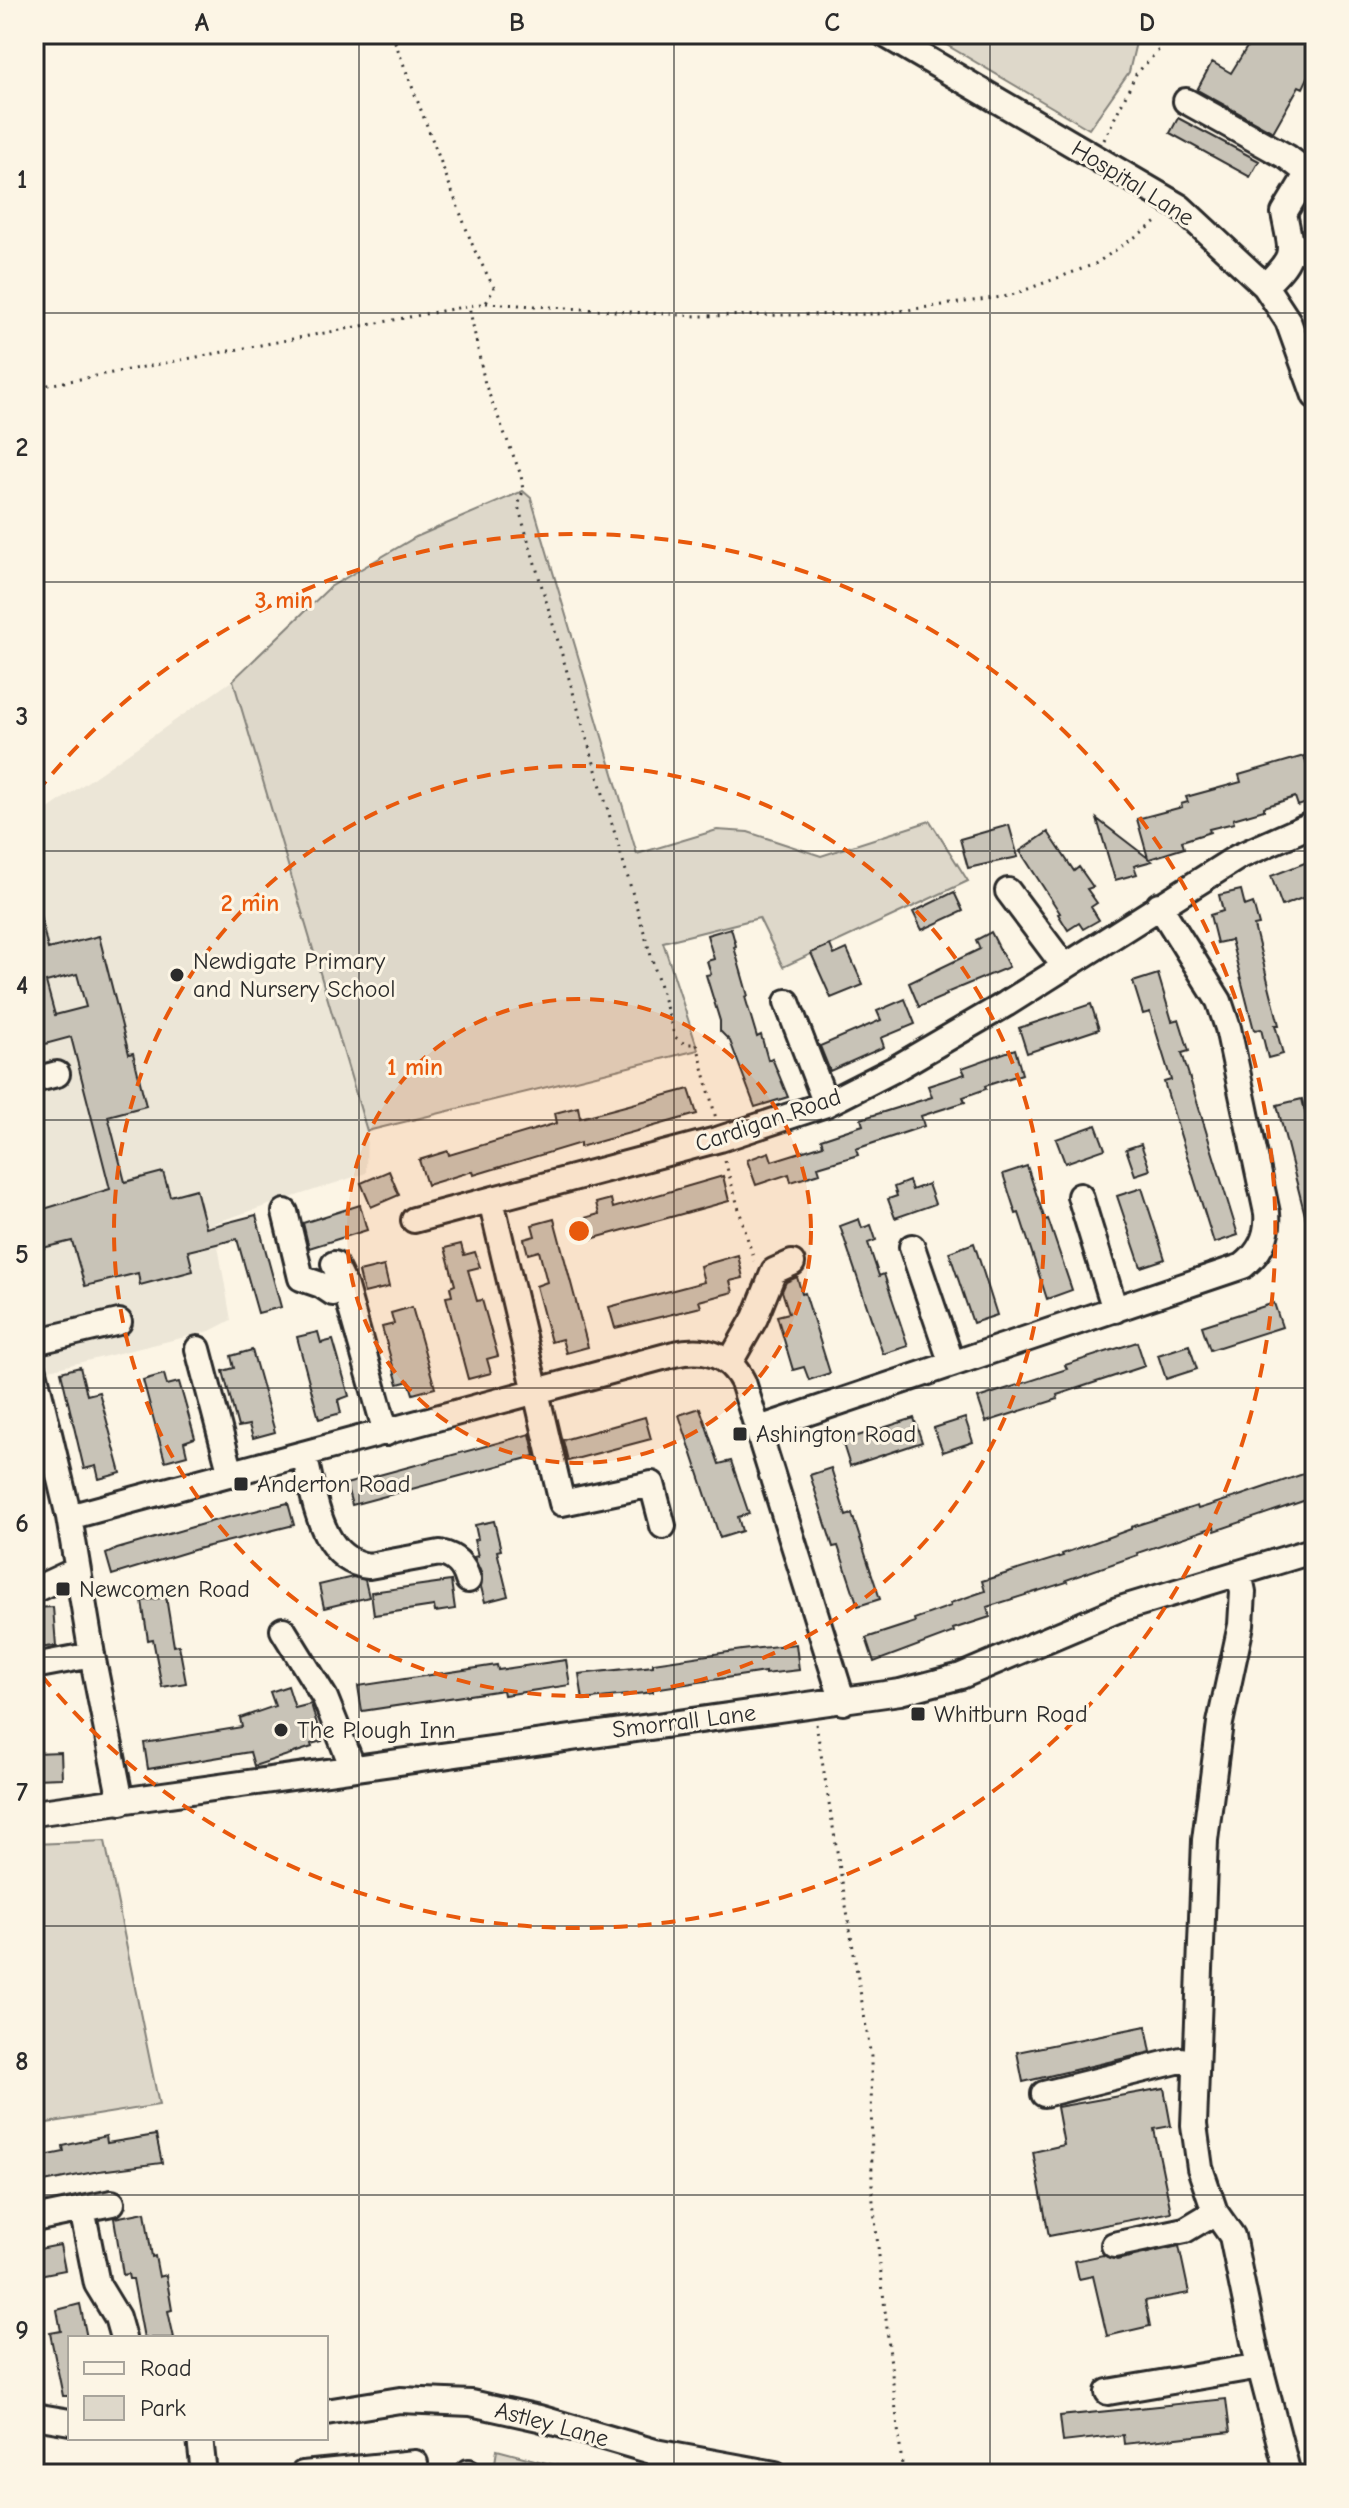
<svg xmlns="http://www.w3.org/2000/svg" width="1349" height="2508" font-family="'Comic Neue',sans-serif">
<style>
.built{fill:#ece6d7}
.green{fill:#ded8ca;stroke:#84827a;stroke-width:2}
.building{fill:#c8c3b7;stroke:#2b2b2b;stroke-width:2;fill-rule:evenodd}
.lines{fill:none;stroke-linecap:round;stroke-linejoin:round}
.minor-casing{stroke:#2b2b2b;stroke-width:30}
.path{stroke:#2b2b2b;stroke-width:3;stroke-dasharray:2 6;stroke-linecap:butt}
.minor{stroke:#fcf5e5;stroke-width:24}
.grid{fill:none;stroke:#2b2b2b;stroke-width:2;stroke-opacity:0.55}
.ring{fill:none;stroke:#e8590c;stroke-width:4;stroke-dasharray:14 10}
.poi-dot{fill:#2b2b2b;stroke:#fcf5e5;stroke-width:3}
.labels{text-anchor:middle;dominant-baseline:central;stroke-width:6;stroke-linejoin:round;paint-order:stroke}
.street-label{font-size:24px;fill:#2b2b2b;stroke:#fcf5e5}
.poi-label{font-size:24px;fill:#2b2b2b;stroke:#fcf5e5;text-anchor:start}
.centre{fill:#e8590c;stroke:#fcf5e5;stroke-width:4}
.ring-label{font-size:24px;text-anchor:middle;font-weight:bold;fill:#e8590c;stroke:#fcf5e5;stroke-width:6;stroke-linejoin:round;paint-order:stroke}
.neatline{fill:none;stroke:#2b2b2b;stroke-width:3}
.grid-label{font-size:26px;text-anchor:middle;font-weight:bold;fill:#2b2b2b}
</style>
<rect width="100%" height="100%" fill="#fcf5e5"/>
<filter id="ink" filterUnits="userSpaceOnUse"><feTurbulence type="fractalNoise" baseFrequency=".0125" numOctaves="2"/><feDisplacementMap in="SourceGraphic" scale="16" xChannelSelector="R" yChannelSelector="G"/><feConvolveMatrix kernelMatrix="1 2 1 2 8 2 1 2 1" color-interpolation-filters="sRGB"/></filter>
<g filter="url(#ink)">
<!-- built -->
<path class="built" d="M233,680L367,1131L366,1173L214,1223L231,1320L210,1331L49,1370L34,1312V819Z"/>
<!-- green -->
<path class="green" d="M928,34H1138L1129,72L1089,129Z
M523,491L531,498L637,854L717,830L748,832L821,856L930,821L968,881L783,967L759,918L663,942L698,1050L367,1131L233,680L330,587L416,537Z
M105,1841L159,2105L34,2125V1844Z
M497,2450L588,2474H501L494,2469Z"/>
<!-- building -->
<path class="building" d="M1255,34H1315V73L1311,71L1303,88L1299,86L1273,132L1197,90L1212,62L1231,73Z
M1178,118L1259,161L1250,177L1170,133Z
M1304,756L1315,790V800L1298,806L1295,797L1264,807V810L1233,819L1234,823L1209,829L1210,832L1182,841L1184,848L1149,859L1152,861L1134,866L1137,874L1115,880L1097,819L1148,858L1137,819L1182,807L1181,804L1188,802L1186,797L1241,782L1239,775Z
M1009,825L1018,857L968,868L960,839Z
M1048,832L1074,871L1079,867L1093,887L1087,889L1097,903L1091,907L1099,920L1083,929L1079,923L1068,930L1058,914L1060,913L1020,851Z
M1315,859V893L1282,906L1271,876Z
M1241,890L1245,906L1253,903L1259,925L1254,926L1279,1025H1275L1283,1054L1268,1058L1261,1029L1254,1030L1231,940L1217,943L1210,915L1223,911L1219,895Z
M954,892L963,911L922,930L913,912Z
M34,915H40L48,949L99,936L129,1054L133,1053L146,1106L108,1116L125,1182L163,1172L170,1196L196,1189L206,1228L256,1215L281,1307L258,1313L237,1239L188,1251L193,1271L140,1285L138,1273L85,1286L72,1241L34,1250V1212L110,1189L71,1037L34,1047ZM77,974L86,1007L55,1015L46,982Z
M731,928L736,946L734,947L748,996L745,997L757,1037L761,1035L768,1060L772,1058L788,1097L755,1107L730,1041L720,1031V1021L706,975L711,974L707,961L714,959L707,935Z
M991,932L1009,967L946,993L947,995L919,1007L909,983L980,949L976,940Z
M830,945L834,955L847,949L863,985L831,998L811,953Z
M1158,974L1172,1021L1179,1019L1189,1051L1182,1053L1238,1235L1214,1243L1164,1082L1171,1080L1150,1012L1143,1014L1133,982Z
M905,999L915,1024L881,1038L884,1047L830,1071L820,1046L881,1020L877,1011Z
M1091,1004L1099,1029L1027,1053L1019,1028Z
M1015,1049L1022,1074L985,1086L986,1089L963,1097L965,1102L921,1116L924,1126L856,1149L858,1155L818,1167L820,1173L791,1182L789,1174L756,1185L747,1160L769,1152L772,1161L823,1145L821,1139L863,1125L861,1119L932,1097L928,1086L965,1074L962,1068Z
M689,1089L697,1114L580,1147V1143L474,1175L473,1171L427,1185L419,1160L448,1151L449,1155L557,1123L555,1113L578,1107L580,1118Z
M1302,1099L1315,1154V1230L1309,1231L1277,1105Z
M1096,1125L1105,1149L1065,1163L1056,1139Z
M1141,1144L1150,1170L1135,1175L1126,1149Z
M1027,1166L1045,1220L1048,1219L1072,1290L1047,1299L1019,1213L1016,1214L1003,1174Z
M389,1171L399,1195L371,1207L361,1183Z
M723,1176L729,1201L591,1239L585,1218L599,1214L596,1203L611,1199L613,1208Z
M909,1181L912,1190L928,1184L935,1204L895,1218L888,1199L897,1196L894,1187Z
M1142,1188L1165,1259L1141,1267L1117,1196Z
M360,1205L367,1230L309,1248L303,1223Z
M554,1219L588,1347L566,1353L562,1339L551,1342L536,1286L547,1282L539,1251L528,1254L524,1239L535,1236L532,1225Z
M859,1219L862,1228L871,1225L876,1240L868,1243L879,1276L884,1274L908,1346L883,1354L840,1226Z
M974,1243L997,1315L973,1323L949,1252Z
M461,1244L464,1255L475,1252L480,1267L468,1270L477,1301L482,1300L498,1356L487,1359L491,1373L468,1379L446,1297L452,1296L450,1287L455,1285L445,1248Z
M738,1255L743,1278L730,1281L733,1292L699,1301L701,1307L615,1328L609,1307L704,1282L700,1266Z
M384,1266L389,1287L364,1293L359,1272Z
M797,1277L802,1294L805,1293L830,1373L809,1380L804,1367L793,1370L777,1316L789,1313L782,1291L786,1282Z
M1274,1303L1282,1327L1210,1350L1202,1326Z
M412,1307L435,1388L413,1394L409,1381L398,1384L382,1327L394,1324L391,1313Z
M318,1332L321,1343L333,1340L349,1396L338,1400L341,1413L319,1419L297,1337Z
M1137,1342L1145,1366L1057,1395L1058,1399L986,1422L978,1398L1067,1369L1065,1365Z
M1189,1345L1197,1369L1166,1379L1158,1355Z
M252,1350L275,1432L253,1438L249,1425L238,1427L223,1371L234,1368L231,1356Z
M80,1367L87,1395L99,1392L121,1473L99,1479L96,1466L84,1469L61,1372Z
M164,1374L167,1385L179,1382L195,1438L184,1442L187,1455L165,1461L143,1380Z
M700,1408L719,1464L731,1461L749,1514L738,1517L742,1531L720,1538L679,1415Z
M645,1417L651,1439L568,1461L563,1440Z
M914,1418L922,1442L850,1466L842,1441Z
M965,1418L973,1442L943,1452L934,1428Z
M530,1434L535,1456L352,1505L346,1484Z
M831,1468L846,1516L852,1514L880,1599L858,1606L838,1546L833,1547L810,1475Z
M1315,1470V1497L1215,1531L1214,1527L1137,1553L1138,1555L1066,1580L1067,1582L987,1607L990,1617L953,1629L954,1632L874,1662L866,1638L915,1622L914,1619L951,1606L950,1603L985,1591L982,1581L1063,1556L1062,1554L1131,1529V1527L1197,1506L1198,1509L1239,1496Z
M288,1503L294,1525L197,1549L112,1575L106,1554L117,1549L213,1521Z
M494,1521L501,1550L497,1551L508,1596L485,1602L481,1587L482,1575L474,1557L478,1556L474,1540L478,1539L475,1525Z
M353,1577L365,1580L369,1597L324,1608L319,1585Z
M451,1581L455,1609L435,1612L434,1606L374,1615L371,1592Z
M166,1597L174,1646L179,1645L186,1683L162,1687L153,1639L148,1640L142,1601Z
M53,1607L56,1646L34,1648V1608Z
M796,1644L799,1670L765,1674V1672L653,1689V1692L583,1700L579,1674L653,1666V1663L742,1650Z
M566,1660L570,1685L504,1695L503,1690L362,1711L358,1686L497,1665L498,1670Z
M288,1686L295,1708L311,1704L322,1741L311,1744L312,1747L254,1766L250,1752L148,1769L144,1743L242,1727L240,1718L275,1706L270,1692Z
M61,1752L62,1778L34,1779V1753Z
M1146,2026L1151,2052L1023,2082L1017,2052Z
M1164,2088L1171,2126L1154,2129L1171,2212L1049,2236L1033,2152L1064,2145L1057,2107Z
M156,2135L162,2163L99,2171L34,2184V2158L64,2152L63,2146L106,2136L107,2143Z
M145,2212L152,2257L155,2256L159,2277L166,2275L172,2310L168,2311L174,2338H144L133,2279H129L128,2274L123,2275L114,2218Z
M60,2245L65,2270L34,2276V2250Z
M1179,2246L1189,2293L1145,2301L1150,2326L1107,2336L1093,2276L1079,2279L1075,2261L1103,2255L1117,2260Z
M80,2304L87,2338H70V2396H63L50,2333L61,2331L57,2310Z
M1226,2399L1230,2432L1124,2444L1123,2435L1063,2442L1060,2416Z"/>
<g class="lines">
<!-- minor casing -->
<g class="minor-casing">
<path id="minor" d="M884,34L1180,207L1265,286L1288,321L1315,396
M1186,101L1287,157L1308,173
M1292,244L1315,256
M1265,286C1297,254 1292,255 1284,213L1308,173H1315
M1008,891L1065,967
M787,1002L826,1104
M34,1080L57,1074
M1080,1196L1115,1310
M491,1200L562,1503L652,1484L663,1526
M285,1212L301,1278L321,1285L333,1293
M414,1220L720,1139L826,1104L893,1070L1006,1004L1238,857L1315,823
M912,1247L952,1364
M334,1264L345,1287L386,1433
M34,1342L119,1322
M198,1349L231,1474
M730,1362L755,1318L774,1271L792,1263
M34,1371L69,1517L92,1655L121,1802
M759,1429L1243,1266C1261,1252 1269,1235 1267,1213L1228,1028L1219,1001L1159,905
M304,1455C315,1496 319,1560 369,1566L440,1553C455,1556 464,1565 468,1580
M69,1517L674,1354C704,1347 729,1354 743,1382L843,1702
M1239,1573L1243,1592L1241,1625L1220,1723L1205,1840L1194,2125L1200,2168L1215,2212L1232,2236L1256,2352L1288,2474
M34,1590L77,1570
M283,1630L325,1698L353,1768
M34,1666L92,1655
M34,1813L900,1692L961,1676L1117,1610L1315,1550
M1044,2094L1181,2060L1194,2062
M82,2209L97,2284L117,2317L123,2338
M34,2219L112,2203
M1114,2245L1185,2230L1215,2212
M1108,2392L1260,2366
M326,2412L400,2400L471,2403L539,2418L655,2452L775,2474
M34,2416L70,2422
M200,2438L204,2474
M469,2472L471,2474
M303,2474L415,2463"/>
</g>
<!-- path -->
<path class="path" d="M392,34L474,249L494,288L486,303L469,306L485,384L521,475L523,491L518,506L675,1037L685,1044H697L716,1119
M1104,140L1136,74L1174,34
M486,303L696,316L878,314L1009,296L1095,264L1160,220
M34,394L48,385L468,306
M725,1161L754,1261
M816,1724L871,2057L872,2192L903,2474"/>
<!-- minor -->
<use href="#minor" class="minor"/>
</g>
</g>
<!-- grid -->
<path class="grid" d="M359,34V2474M674,34V2474M990,34V2474M34,313H1315M34,582H1315M34,851H1315M34,1120H1315M34,1388H1315M34,1657H1315M34,1926H1315M34,2195H1315"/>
<!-- distance rings -->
<circle cx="579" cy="1231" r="232" fill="#e8590c" fill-opacity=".12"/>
<g class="ring">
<circle cx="579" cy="1231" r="232"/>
<circle cx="579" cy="1231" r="465"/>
<path d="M37 792A697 697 0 1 1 37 1670"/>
</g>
<!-- markers -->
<g class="poi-dot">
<circle cx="177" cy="975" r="8"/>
<rect x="732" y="1426" width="16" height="16" rx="4"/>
<rect x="233" y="1476" width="16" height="16" rx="4"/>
<rect x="55" y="1581" width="16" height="16" rx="4"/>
<rect x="910" y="1706" width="16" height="16" rx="4"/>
<circle cx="281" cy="1730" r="8"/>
</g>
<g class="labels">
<!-- street labels -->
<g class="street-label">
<text transform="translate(1133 183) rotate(32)">Hospital Lane</text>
<text transform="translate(768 1120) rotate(-19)">Cardigan Road</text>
<text transform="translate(684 1721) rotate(-7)">Smorrall Lane</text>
<text transform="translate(552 2424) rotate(15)">Astley Lane</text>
</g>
<!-- poi labels -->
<g class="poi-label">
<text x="193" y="961">Newdigate Primary<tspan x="193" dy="28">and Nursery School</tspan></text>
<text x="756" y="1434">Ashington Road</text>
<text x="257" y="1484">Anderton Road</text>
<text x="79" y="1589">Newcomen Road</text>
<text x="934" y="1714">Whitburn Road</text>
<text x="297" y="1730">The Plough Inn</text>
</g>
</g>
<circle cx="579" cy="1231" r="12" class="centre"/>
<g class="ring-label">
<text x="284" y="608">3 min</text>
<text x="250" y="911">2 min</text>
<text x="415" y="1075">1 min</text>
</g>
<!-- margin -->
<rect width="1349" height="2508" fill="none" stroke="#fcf5e5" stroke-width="88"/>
<!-- legend -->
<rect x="68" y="2336" width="260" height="104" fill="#fcf5e5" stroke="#a8a49b" stroke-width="2"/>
<rect x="84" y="2362" width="40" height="12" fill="#fcf5e5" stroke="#a8a49b" stroke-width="2"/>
<text x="140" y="2376" font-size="24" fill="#2b2b2b">Road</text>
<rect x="84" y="2396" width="40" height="24" fill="#ded8ca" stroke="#a8a49b" stroke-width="2"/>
<text x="140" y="2416" font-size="24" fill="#2b2b2b">Park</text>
<rect x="44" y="44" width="1261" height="2420" class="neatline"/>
<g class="grid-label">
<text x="202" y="31">A</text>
<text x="517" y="31">B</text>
<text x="832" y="31">C</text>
<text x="1147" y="31">D</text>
<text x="22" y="188">1</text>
<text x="22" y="456">2</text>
<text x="22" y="725">3</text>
<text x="22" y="994">4</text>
<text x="22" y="1263">5</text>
<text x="22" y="1532">6</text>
<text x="22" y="1801">7</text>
<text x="22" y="2070">8</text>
<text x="22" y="2339">9</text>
</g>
</svg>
